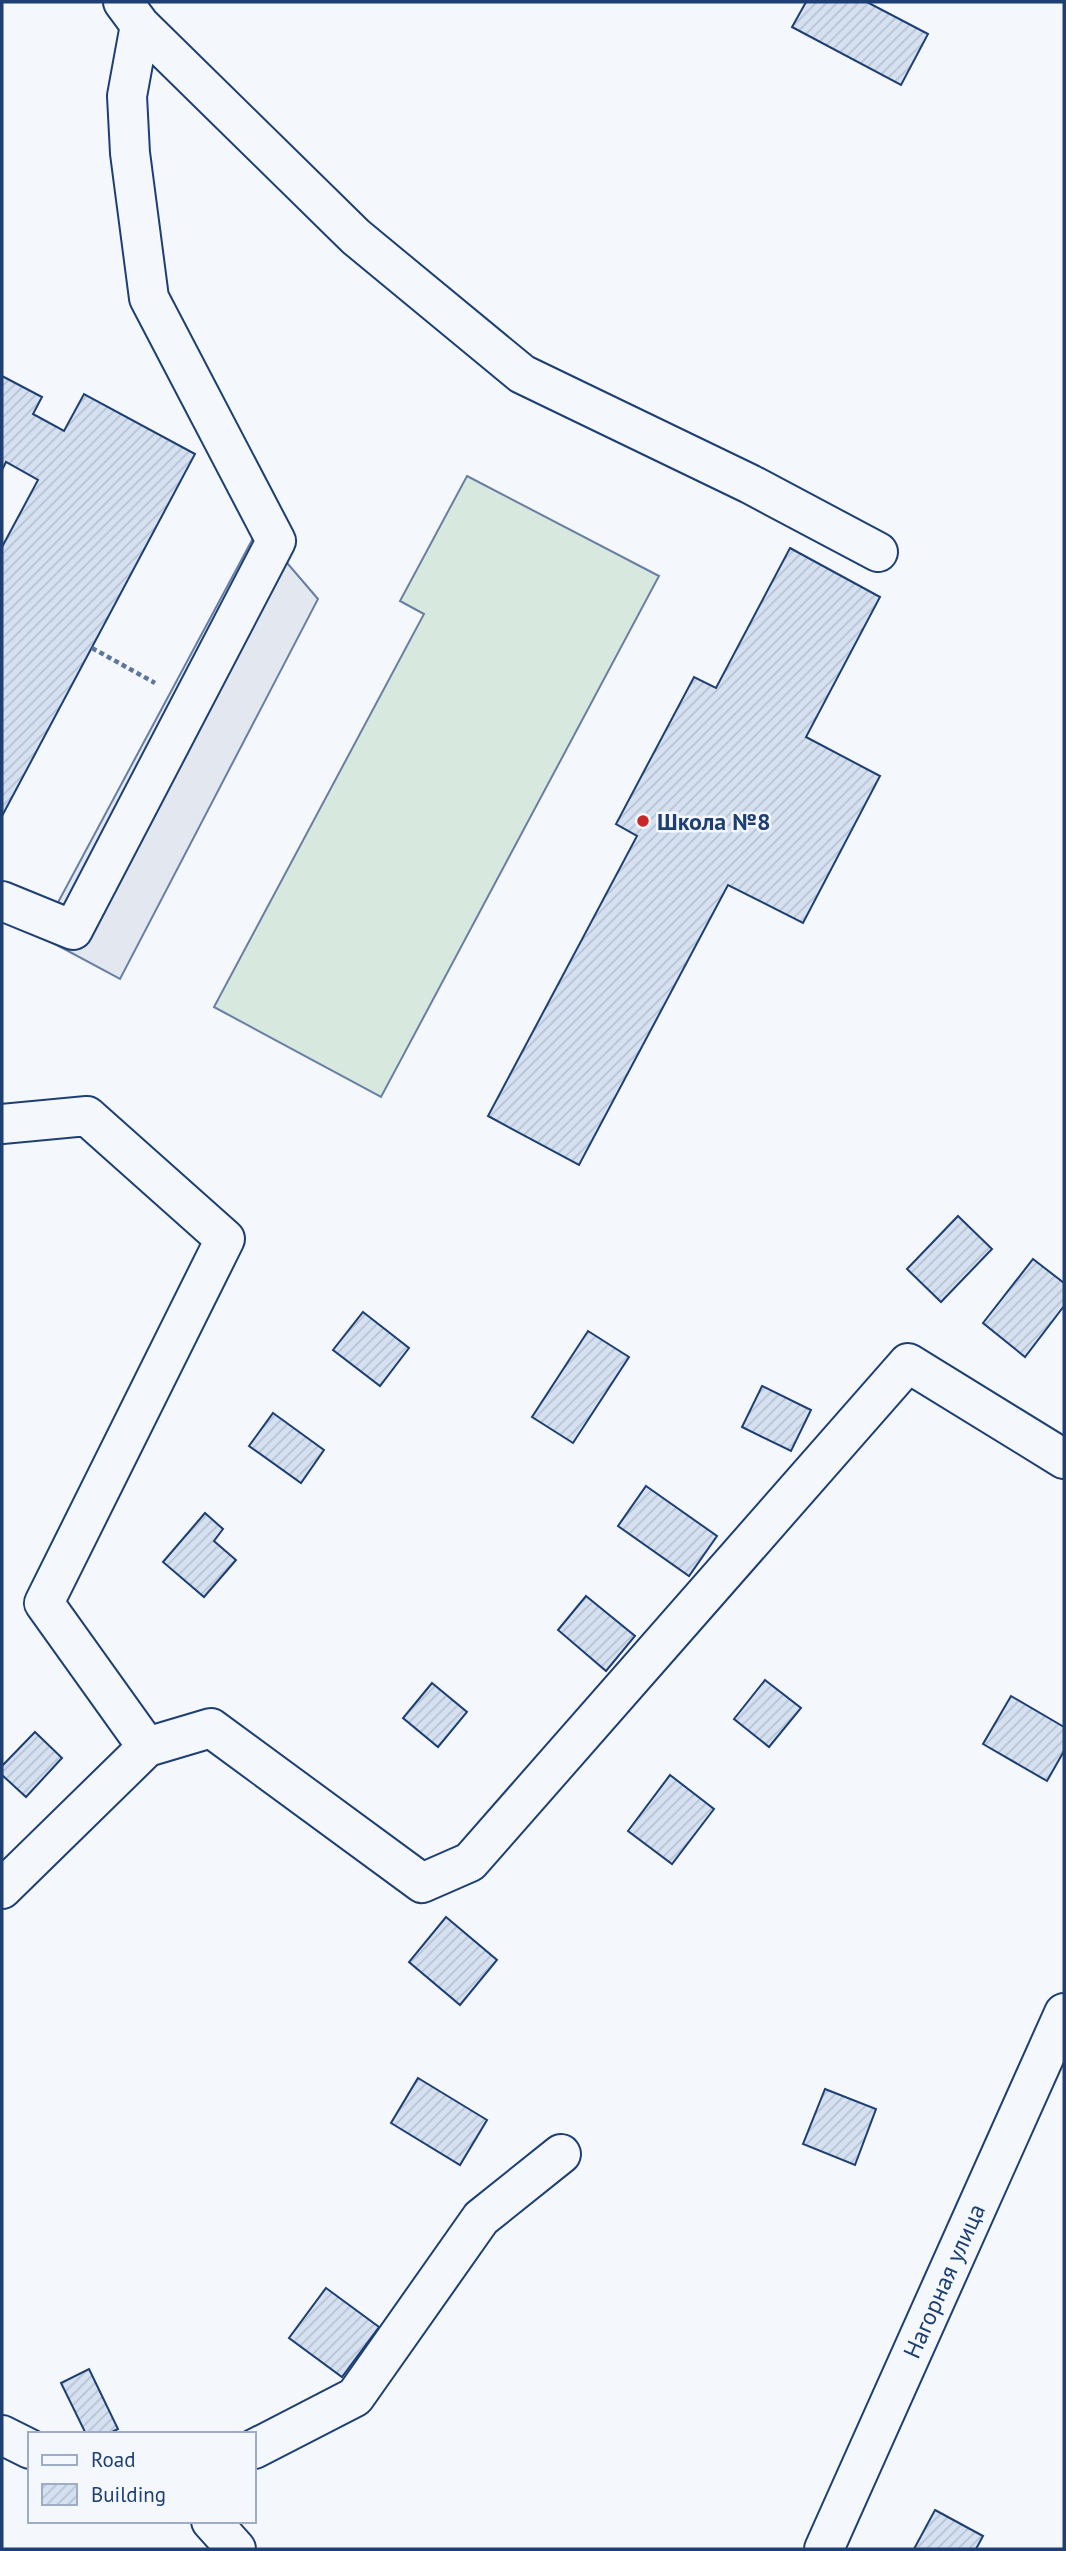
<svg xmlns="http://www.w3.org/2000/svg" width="1066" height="2551" font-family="'PT Sans',sans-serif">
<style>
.garden{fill:#d7e8df;stroke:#687fa3;stroke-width:2}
.parking{fill:#e3e8f0;stroke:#687fa3;stroke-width:2}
.building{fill:url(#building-hatch);stroke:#1d3f73;stroke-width:2}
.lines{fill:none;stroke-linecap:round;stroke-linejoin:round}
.minor-casing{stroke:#1d3f73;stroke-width:42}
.path{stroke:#5e769c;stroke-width:4.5;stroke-dasharray:5 3.5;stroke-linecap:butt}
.minor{stroke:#f4f7fb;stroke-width:38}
.poi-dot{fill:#c62828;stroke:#f4f7fb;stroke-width:2.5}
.labels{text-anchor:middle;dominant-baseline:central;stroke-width:5;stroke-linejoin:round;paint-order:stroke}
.poi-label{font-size:24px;font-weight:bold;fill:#1d3f73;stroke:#f4f7fb;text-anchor:start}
.street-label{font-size:24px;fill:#1d3f73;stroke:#f4f7fb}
</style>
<defs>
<pattern id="building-hatch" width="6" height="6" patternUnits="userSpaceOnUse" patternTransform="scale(1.75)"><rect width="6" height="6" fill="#d5e0f0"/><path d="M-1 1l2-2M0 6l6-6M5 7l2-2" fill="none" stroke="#b6c1d1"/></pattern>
</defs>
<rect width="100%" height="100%" fill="#f4f7fb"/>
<!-- garden -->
<path class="garden" d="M467,476L659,576L381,1097L214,1007L424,614L400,601Z"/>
<!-- parking -->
<path class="parking" d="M258,529L318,599L120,979L40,936Z"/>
<!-- building -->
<path class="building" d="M806,2H867L928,34L901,85L792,27Z
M2,376L42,397L33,414L64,431L84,394L195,454L2,816V547L38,480L6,462L2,470Z
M790,548L880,597L806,737L880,776L803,923L728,885L579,1165L488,1116L637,836L616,824L694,677L716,688Z
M958,1216L992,1249L941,1302L907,1269Z
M1033,1259L1064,1283V1306L1025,1357L983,1323Z
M363,1312L409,1348L380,1386L333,1350Z
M588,1331L629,1357L573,1443L532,1417Z
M762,1386L811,1410L791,1451L742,1427Z
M273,1413L324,1450L301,1483L249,1446Z
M646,1486L717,1536L689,1576L618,1526Z
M205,1513L223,1529L214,1541L236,1560L204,1597L163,1562Z
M586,1596L635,1636L606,1671L558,1630Z
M765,1680L801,1708L769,1747L734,1719Z
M432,1683L467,1712L438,1747L403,1718Z
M1011,1696L1064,1727V1751L1047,1781L983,1744Z
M35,1732L62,1758L26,1797L2,1775V1766Z
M670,1775L714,1809L672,1864L628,1831Z
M446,1917L497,1960L460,2005L409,1962Z
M418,2078L487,2120L460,2165L391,2123Z
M825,2089L876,2109L855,2165L803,2144Z
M326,2288L379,2327L342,2377L289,2338Z
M89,2369L118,2429L108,2434H86L61,2383Z
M935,2510L983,2536L976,2549H914Z"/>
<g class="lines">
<!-- minor casing -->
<g class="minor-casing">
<path id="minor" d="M140,25L356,237L522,374L750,484L878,552
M2,901L73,930L276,541L149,298L130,153L127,96L140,25L123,2
M2,1124L87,1116L225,1239L44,1603L147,1747L2,1889
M147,1747L211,1728L422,1883L470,1862L908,1363L1064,1459
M2,2435L30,2449
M254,2449L355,2397L481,2218L561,2154
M211,2521L236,2549
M824,2549L1064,2013"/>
</g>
<!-- path -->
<path class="path" d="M92,648L155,683"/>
<!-- minor -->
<use href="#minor" class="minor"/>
</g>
<!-- markers -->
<circle class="poi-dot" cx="643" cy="821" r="7"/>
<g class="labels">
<!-- poi labels -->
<g class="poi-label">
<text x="657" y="821">Школа №8</text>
</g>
<!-- street labels -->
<g class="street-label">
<text transform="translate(944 2281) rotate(-66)">Нагорная улица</text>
</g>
</g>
<!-- border -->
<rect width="1066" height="2551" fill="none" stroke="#1d3f73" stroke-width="7"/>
<!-- legend -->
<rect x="28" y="2432" width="228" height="91" fill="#f4f7fb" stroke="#9eadc5" stroke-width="2"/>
<rect x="42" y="2455" width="35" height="10" fill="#f4f7fb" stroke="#9eadc5" stroke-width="2"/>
<text x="91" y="2467" font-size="21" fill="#1d3f73">Road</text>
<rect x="42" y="2484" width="35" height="21" fill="url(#building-hatch)" stroke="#9eadc5" stroke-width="2"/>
<text x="91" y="2502" font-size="21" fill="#1d3f73">Building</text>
</svg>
